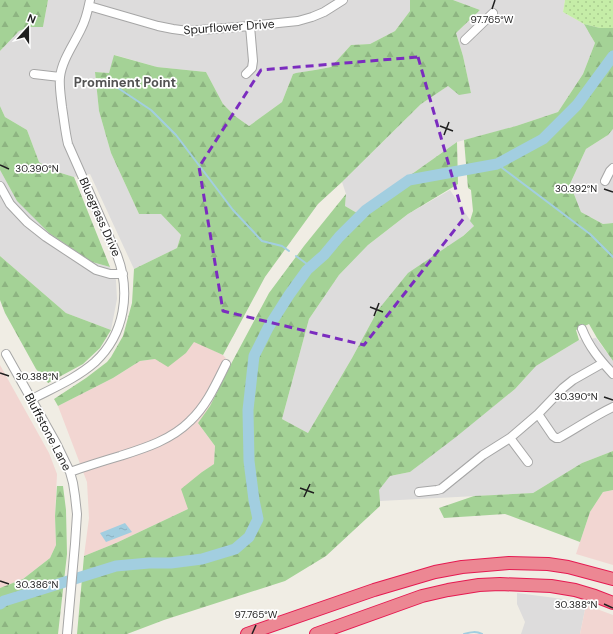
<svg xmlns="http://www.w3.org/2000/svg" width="613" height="634" font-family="'DM Sans',sans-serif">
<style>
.residential{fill:#dddcdc}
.commercial{fill:#f2d6d2}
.grass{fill:url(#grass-dots)}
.forest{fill:url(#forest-firs)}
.water{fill:url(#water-ripples)}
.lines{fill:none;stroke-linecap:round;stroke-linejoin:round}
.stream{stroke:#a2cee0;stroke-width:2}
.river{stroke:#a2cee0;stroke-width:11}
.minor-casing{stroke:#a6a6a6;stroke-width:10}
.highway-casing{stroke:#e51a51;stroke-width:14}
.minor{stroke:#fff;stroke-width:8}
.highway{stroke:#ec8793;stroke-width:12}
.marked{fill:none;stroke:#7b2cbf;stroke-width:3;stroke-dasharray:8 5;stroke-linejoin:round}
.ticks{fill:none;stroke:#1f1f1f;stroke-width:1.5}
.labels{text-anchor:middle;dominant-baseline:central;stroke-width:3.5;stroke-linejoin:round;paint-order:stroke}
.street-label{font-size:12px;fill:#1f1f1f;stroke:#fff}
.neighbourhood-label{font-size:13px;font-weight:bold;fill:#525252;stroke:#fff}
.ticks-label{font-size:10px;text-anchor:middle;fill:#1f1f1f;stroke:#fff;stroke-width:3.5;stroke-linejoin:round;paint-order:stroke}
</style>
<defs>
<pattern id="grass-dots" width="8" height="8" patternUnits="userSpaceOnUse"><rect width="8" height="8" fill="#c5eda7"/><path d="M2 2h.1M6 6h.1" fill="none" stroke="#a9cb8f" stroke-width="1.8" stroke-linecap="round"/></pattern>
<pattern id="forest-firs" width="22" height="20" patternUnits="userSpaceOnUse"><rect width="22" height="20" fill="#a4d296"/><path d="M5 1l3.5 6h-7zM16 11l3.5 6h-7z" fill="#8db481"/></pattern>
<pattern id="water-ripples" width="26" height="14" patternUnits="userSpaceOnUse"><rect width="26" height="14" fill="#a2cee0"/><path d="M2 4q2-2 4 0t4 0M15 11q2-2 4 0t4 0" fill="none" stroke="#8bb0c0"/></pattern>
</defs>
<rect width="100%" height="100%" fill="#f0ede4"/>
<!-- residential -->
<path class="residential" d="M48,0H410V11L395,31L370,44L351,45L331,67L293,74L282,102L249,126L235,116L223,104L206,72L157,67L115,55L109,73L95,72L99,111L111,153L139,214L161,213L181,235L177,248L134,269L90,174L74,177L51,170L39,162L27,130L5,117L0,106V51L19,31L29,27H43Z
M453,0H565L563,12L584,24L595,43L583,74L558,112L516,126L457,142L357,213L345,206L346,194L342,182L421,104L448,86L471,93L463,56L456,33L480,10Z
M613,129V223L603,224L581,212L570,184L586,149L608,135Z
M0,170L17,201L92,262L110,267L116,280L117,299L111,330L66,313L0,256Z
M450,190L474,226L378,310L352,358L308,433L282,419L309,319L339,275L368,245L408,214Z
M596,338L613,361V451L582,463L533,493L380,501L378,490L390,476L410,472L515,389L536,366L579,340Z
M517,593L563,599L586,605L580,634H521L525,622L517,604Z"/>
<!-- commercial -->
<path class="commercial" d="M194,341L223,355L231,364L210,406L198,423L215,446L214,464L202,472L188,509L116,543L84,556L89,518L87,482L58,406L113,378L140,361L155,359L186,353Z
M0,365L49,453L57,474L55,516L56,545L50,558L23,579L0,588Z
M613,490V565L576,554L590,512L603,492Z
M586,605L613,615V634H580Z"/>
<!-- grass -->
<path class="grass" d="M565,0H613V28H600L584,24L563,12Z"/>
<!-- forest -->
<path class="forest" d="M0,0H48L43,27H29L19,31L0,51Z
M410,0H453L480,10L456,33L463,56L471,93L459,95L448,86L421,104L342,182L318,204L265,277L223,355L194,342L186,353L168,367L155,359L140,361L113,378L58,406L54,399L86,378L107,362L111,357L123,336L132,303L134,269L177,248L181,235L161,214H139L111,153L99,111L95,72L109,73L114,55L157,67L206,72L223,104L235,116L249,126L282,102L293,74L296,73L315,70L331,67L351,45L370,44L395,31L410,11Z
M584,24L600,28H613V129L608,135L586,149L570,184L581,212L603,224L613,223V361L597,338L589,324L576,330L579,340L536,366L515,389L456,437L410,472L390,476L379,490L380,501V506L326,556L285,581L164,620L127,634H77L84,556L116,543L188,509L181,489L202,472L214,464L215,446L198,423L210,406L231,364L269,293L304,246L346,194L345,206L357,213L457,142L458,184L408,214L368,245L339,275L309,319L282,419L308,433L352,358L378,310L408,273L463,236L474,226L470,221L473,211L471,190L468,188L464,140L516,126L558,112L583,74L595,43Z
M0,106L5,117L27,130L39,162L51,170L74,177L110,267L92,262L49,233L17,201L0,170Z
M0,256L66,313L111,330L100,348L83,364L48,383L36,369L5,313L0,300Z
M613,451V490L603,492L590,512L580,542L505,514L444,518L439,508L474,496L533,493L582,463Z
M57,486H63L66,510L67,554L58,634H0V588L23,579L50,558L56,545L55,516Z"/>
<!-- water -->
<path class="water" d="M125,523L132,532L106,542L100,533Z"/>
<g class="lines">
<!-- stream -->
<path class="stream" d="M109,82L151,110L176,135L233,210L262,241L282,246L289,251
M497,164L590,234L613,257
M296,256L311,267
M464,634C471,632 476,631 482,634"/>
<!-- river -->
<path class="river" d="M0,604L4,601L116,566L149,563H171L202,559L235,549L249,537L258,519L254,500L249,461L248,410L254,356L268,328L289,295L307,270L324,255L339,237L366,210L409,180L497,164L543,139L577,105L613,56"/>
<!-- minor casing -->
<g class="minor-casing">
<path id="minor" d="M89,6L158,26L173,29L188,31L250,26L298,21L312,17L324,12L343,0
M465,40L493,13
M34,74L60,77
M246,74L252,68L253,61L250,26
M605,181L610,171L613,168
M0,186L10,204L27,222L46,237L96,270L110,274H123
M582,329C589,347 600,360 613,374
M6,354L56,443L70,472L73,483L75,496L77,514L75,544L67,634
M32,399C53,388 77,378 95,362C125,334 131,292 117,255L68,144C65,131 64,119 62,107C61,97 59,86 60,77C62,60 74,44 81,29C86,20 88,10 90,0
M538,414L553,436L556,438H559C577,428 594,416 613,407
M510,438L528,462
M70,472C87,466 103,461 120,456C145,448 171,440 190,421C207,405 216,384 226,364
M419,492L437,490L441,489L483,455L510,438L538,414L563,388L573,380L603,363"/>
</g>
<!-- highway casing -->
<g class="highway-casing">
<path id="highway" d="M247,634L374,590L435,572L462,567L509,563L548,564L568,567L613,579
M316,634L422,596L448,590L479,585L500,584L551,586L575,590L595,596L613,603"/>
</g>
<!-- minor -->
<use href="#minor" class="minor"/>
<!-- highway -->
<use href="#highway" class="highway"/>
</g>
<!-- marked area -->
<path class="marked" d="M418,57L464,218L364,345L223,311L199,167L261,70Z"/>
<!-- ticks -->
<path class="ticks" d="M492,9L495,0M440,126L453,131M444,135L449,122M0,165L9,169M604,189L613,192M370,307L383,312M374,316L379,303M0,373L9,376M604,397L613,400M300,488L314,493M304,497L310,484M0,581L9,584M604,604L613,608M252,634L256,625"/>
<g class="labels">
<!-- street labels -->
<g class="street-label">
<text transform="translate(229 27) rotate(-4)">Spurflower Drive</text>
<text transform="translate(100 217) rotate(66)">Bluegrass Drive</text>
<text transform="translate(48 432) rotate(62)">Bluffstone Lane</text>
</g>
<!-- neighbourhood labels -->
<g class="neighbourhood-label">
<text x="125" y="82">Prominent Point</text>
</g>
</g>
<g class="ticks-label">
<text x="492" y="23">97.765°W</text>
<text x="37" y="172">30.390°N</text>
<text x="576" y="192">30.392°N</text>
<text x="37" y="380">30.388°N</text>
<text x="576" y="400">30.390°N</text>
<text x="37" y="588">30.386°N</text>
<text x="576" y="608">30.388°N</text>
<text x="256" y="618">97.765°W</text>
</g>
<!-- north arrow -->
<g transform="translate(28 28) rotate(21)" stroke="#ffffff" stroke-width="3" paint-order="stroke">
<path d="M0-3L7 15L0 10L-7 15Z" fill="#1f1f1f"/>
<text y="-6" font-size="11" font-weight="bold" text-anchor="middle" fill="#1f1f1f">N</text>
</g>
</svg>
